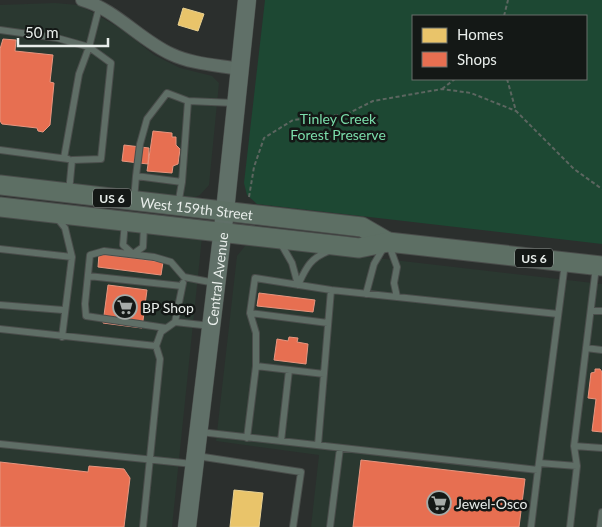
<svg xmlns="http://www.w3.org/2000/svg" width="602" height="527" font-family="Lato,sans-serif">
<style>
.built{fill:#2a3830}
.green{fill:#1d4833;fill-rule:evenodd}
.homes{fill:#e9c46a;stroke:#e9d191}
.shops{fill:#e76f51;stroke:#e8957f}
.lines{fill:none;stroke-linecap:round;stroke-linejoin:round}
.lane-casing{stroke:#4a4d4b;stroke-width:8}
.street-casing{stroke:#4a4d4b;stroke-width:14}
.secondary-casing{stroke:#4a4d4b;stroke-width:19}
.primary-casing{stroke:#4a4d4b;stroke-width:21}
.path{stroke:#5c6660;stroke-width:2;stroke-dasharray:4 2.5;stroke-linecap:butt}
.lane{stroke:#5f6e66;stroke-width:6}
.street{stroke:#5f6e66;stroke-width:12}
.secondary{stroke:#607068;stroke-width:18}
.primary{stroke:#5d6f64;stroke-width:19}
.labels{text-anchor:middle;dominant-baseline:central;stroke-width:5;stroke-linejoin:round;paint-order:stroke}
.shield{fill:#141816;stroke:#a9aeab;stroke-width:1}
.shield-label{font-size:12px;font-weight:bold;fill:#e9eeeb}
.park-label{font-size:14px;fill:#7bdeab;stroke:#141816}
.street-label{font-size:14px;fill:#e9eeeb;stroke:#141816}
.poi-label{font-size:14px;fill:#e9eeeb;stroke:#141816;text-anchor:start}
</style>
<rect width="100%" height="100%" fill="#2b2f2d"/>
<!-- built -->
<path class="built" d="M55,3L78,5L92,12L123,30L154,55L180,68L212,76L219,83L209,185L200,195L191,199L0,178V5Z
M0,217L202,237L172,527H0Z
M255,244L602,284V527H311L319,455L216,441L237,256L245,246Z"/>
<!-- green -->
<path class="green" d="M265,0H602V244L257,204L247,195L244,183ZM413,16H586V79H413Z"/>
<!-- homes -->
<path class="homes" d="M183,8L204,14L198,31L178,25Z
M234,490L263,493L259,527H230Z"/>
<!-- shops -->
<path class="shops" d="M3,39L16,40L15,51L53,55L50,82L54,83L50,125L43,132L38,131L37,128L2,124L0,121V49Z
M153,131L172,133V137H176V145L180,149L178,164L173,166L172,173L147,171Z
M124,145L149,148L148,164L122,161Z
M99,254L163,262L161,275L98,267Z
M108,285L147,290L142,328L103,323Z
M259,293L315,300L313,312L257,306Z
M289,337L298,338L297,342L308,344L306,364L274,360L277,339L288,341Z
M595,369H600L602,372V432L592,431L596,399L588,398L591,373L595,372Z
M361,460L525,479L519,527H353Z
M0,462L88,472L89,466L124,469L130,478L124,527H0Z"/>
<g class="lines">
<!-- lane casing -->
<g class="lane-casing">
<path id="lane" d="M0,30L57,38L89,47L79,74L64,158
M0,150L68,159
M136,176L140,144L147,119L167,93L188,101
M182,182L188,101L234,103
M69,192L72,160L101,159L111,63L89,47L99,8
M134,200L136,176L182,182L178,205
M57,218L65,228L72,257
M125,222L123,245L133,254
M280,242L292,263L298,285C306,268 310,258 329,251
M389,245L397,267L394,283L397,297
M0,249L72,257L62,337
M133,254L143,247L144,225
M88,276L182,286
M183,283L175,322L211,326
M366,294L374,264L384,247
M0,305L63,310
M591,311H602
M250,313L328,323
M166,328L86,316L85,304L90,255L104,251L154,257L171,262L184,277L215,283
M0,329L156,346L161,332L175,322
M586,348L596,267
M324,374L256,366V333L250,313L255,278L331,290
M200,432L538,470L565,263
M247,438L256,366
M281,441L289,370
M0,444L193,464
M318,445L331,290L558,314
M574,446L586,348L602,350
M197,456L301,472L293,527
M539,463L577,466
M143,527L160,359L156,346
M330,527L340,448
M531,527L538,470
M570,527L577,466L574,446L602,448
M600,527L602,512"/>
</g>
<!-- street casing -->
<g class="street-casing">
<path id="street" d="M82,0C115,9 140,40 171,54C192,64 217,65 239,69"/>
</g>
<!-- secondary casing -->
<g class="secondary-casing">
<g id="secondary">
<path id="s1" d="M187,527L225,211L247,0"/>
</g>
</g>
<!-- primary casing -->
<g class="primary-casing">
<g id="primary">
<path id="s2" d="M0,185L362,227L388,242"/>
<path d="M0,207L342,246L359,248L388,242L602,266"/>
</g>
</g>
<!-- path -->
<path class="path" d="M504,16L508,0
M507,79L516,111L574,169L602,189
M442,89L455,79
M249,197L254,167L264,138L293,120L347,114L373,101L442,89L471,93L516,111"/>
<!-- lane -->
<use href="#lane" class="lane"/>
<!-- street -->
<use href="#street" class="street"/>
<!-- secondary -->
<use href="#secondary" class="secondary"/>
<!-- primary -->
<use href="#primary" class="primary"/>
</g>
<!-- icons -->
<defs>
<g id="supermarket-ring" transform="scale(1.25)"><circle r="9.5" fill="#141816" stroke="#a6aba8" stroke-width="1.5"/><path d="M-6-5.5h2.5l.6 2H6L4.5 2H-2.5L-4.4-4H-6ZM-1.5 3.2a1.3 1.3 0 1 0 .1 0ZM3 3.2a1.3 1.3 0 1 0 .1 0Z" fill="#a6aba8"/></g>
</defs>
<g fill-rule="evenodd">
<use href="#supermarket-ring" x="125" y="307"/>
<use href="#supermarket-ring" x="439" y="503"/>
</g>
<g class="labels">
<!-- shield labels -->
<g class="shield">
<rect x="93" y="188.5" width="38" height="19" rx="4"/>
<rect x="515" y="248.5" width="38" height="19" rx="4"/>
</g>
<g class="shield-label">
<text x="112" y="198">US 6</text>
<text x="534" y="258">US 6</text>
</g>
<!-- park labels -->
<g class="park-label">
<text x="338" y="118">Tinley Creek<tspan x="338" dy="16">Forest Preserve</tspan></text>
</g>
<!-- street labels -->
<g class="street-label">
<text stroke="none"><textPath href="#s2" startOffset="198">West 159th Street</textPath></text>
<text stroke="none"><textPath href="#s1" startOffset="250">Central Avenue</textPath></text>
</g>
<!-- poi labels -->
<g class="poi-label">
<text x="142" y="307">BP Shop</text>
<text x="456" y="503">Jewel-Osco</text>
</g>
</g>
<!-- legend -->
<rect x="412" y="15" width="175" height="65" fill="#141816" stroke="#696e6b"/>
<rect x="422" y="28" width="25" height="15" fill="#e9c46a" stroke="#696e6b"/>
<text x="457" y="40" font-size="15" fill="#e9eeeb">Homes</text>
<rect x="422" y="52" width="25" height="15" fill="#e76f51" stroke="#696e6b"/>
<text x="457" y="65" font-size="15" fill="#e9eeeb">Shops</text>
<!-- scale -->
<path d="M18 38v8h90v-8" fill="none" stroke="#e9eeeb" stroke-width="2.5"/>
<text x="25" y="38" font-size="15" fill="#e9eeeb" stroke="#141816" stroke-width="4" paint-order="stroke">50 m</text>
</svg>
